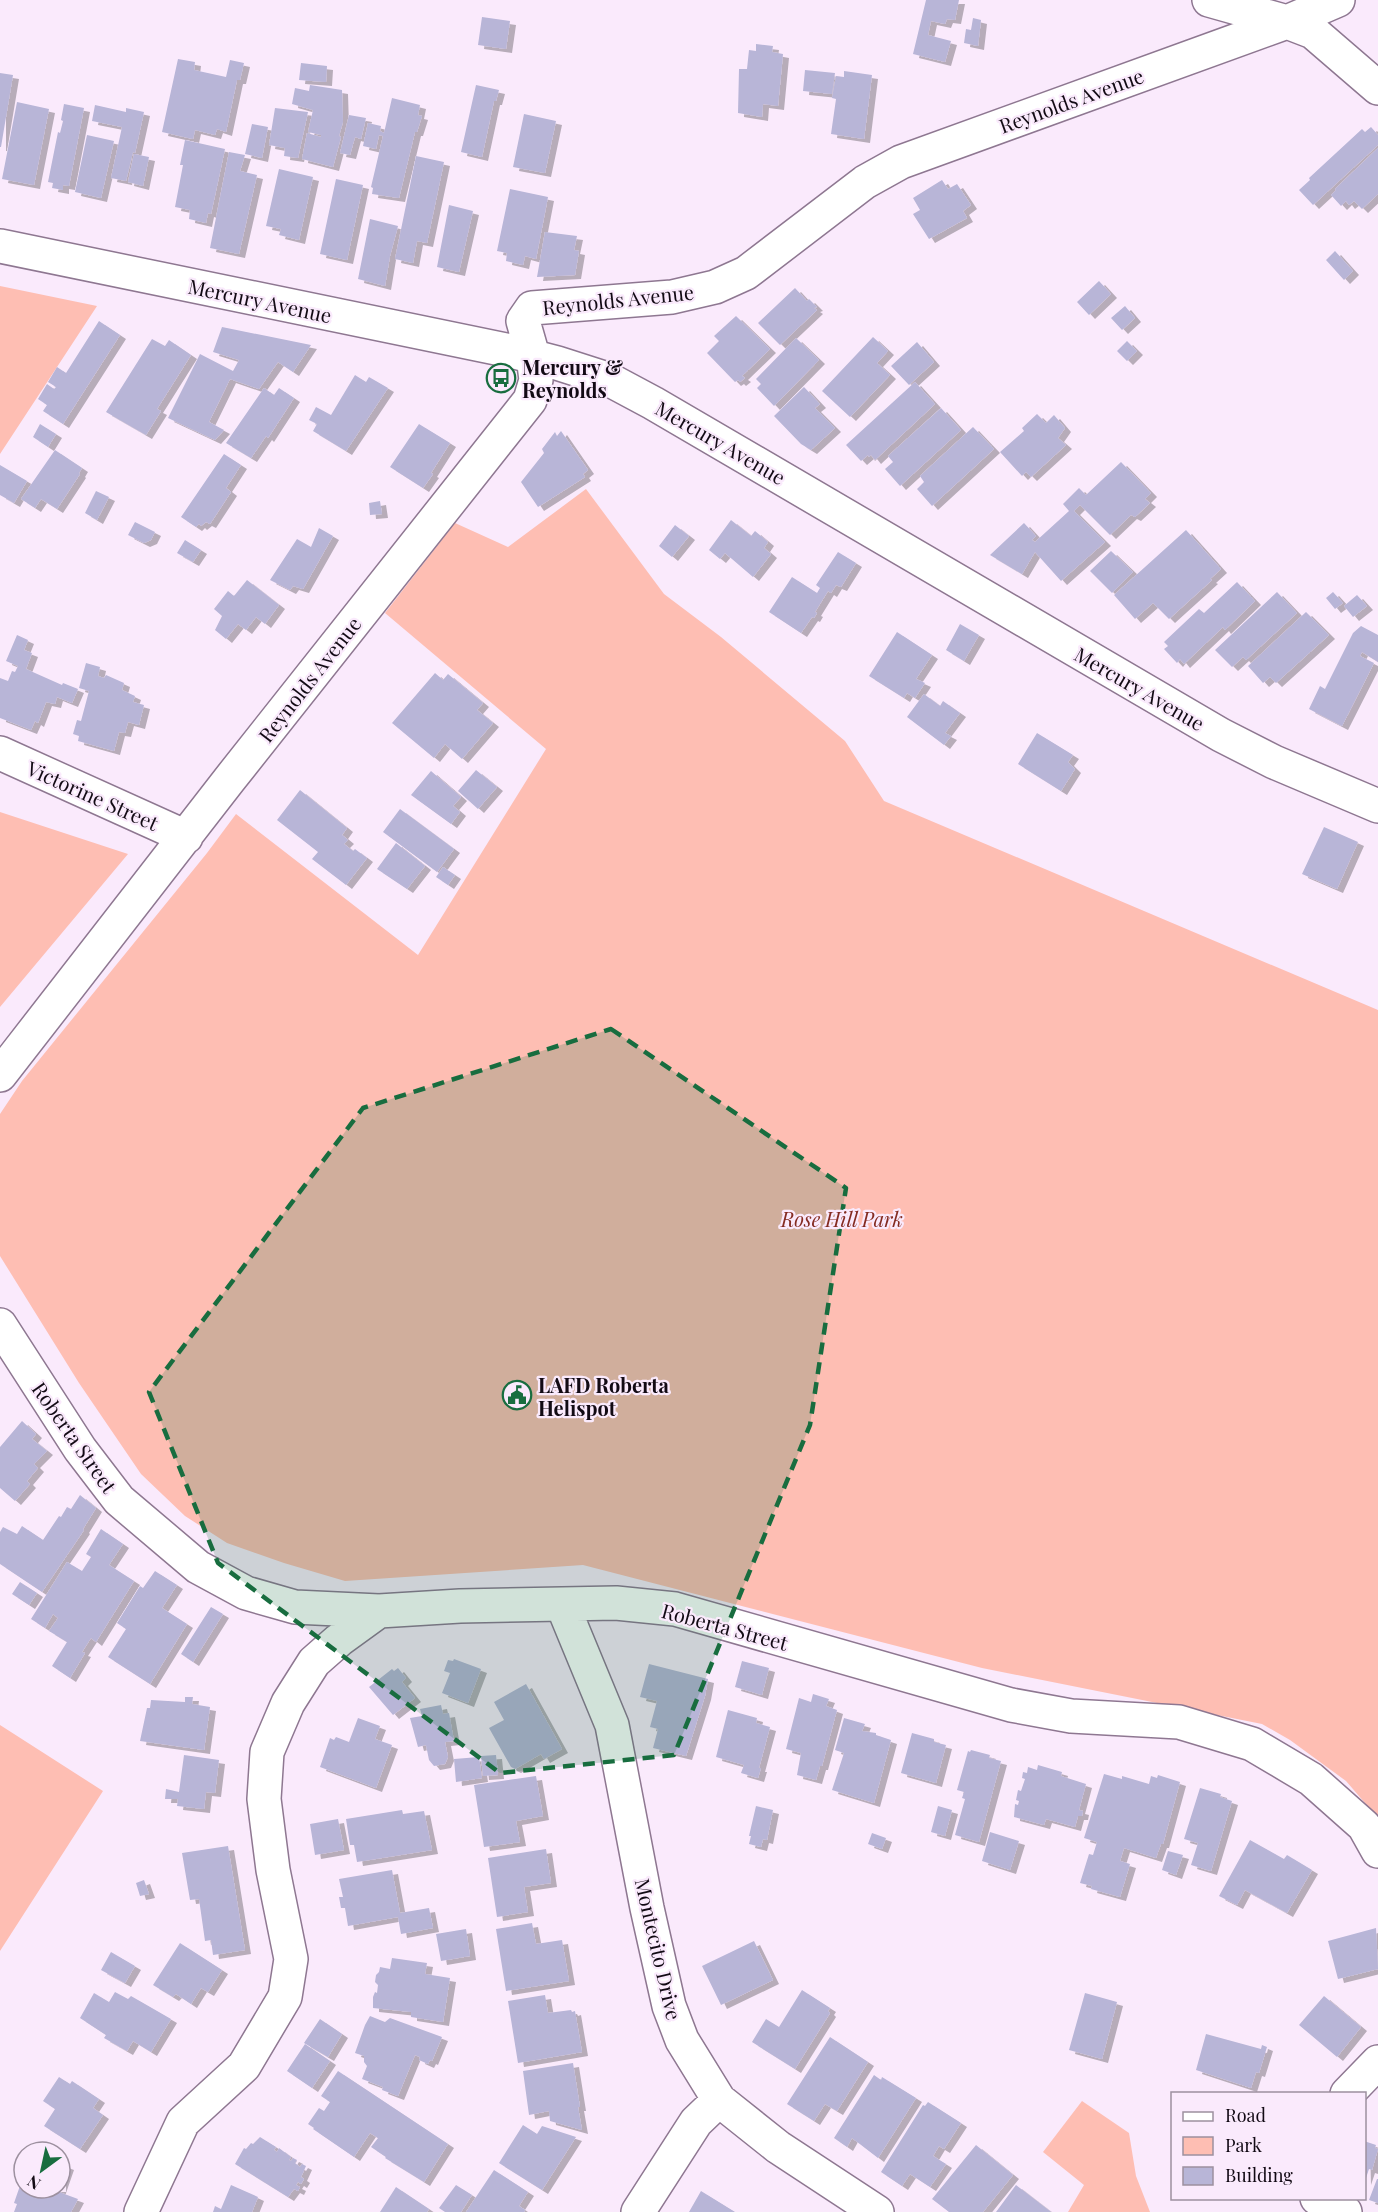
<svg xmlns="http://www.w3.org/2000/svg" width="1378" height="2212" font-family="'Playfair Display',serif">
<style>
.green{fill:#febeb3}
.building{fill:#b8b5d7;filter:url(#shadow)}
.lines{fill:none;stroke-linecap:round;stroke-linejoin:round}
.minor-casing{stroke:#8e7791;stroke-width:36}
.minor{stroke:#fff;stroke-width:33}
.marked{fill:#186d3f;fill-opacity:0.2;stroke:#186d3f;stroke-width:4.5;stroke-dasharray:12 8;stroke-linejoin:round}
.labels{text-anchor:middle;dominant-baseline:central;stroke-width:4.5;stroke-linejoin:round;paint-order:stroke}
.street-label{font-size:20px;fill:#120a14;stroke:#faeafc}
.poi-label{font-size:20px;font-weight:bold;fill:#120a14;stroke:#faeafc;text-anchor:start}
.park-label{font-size:20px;font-style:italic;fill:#842b21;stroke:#faeafc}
</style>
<defs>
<filter id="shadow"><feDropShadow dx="6" dy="4" stdDeviation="0" flood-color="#0004"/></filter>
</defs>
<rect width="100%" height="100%" fill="#faeafc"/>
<!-- green -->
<path class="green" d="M0,286L97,306L0,454Z
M586,489L664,594L721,637L845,741L884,801L1378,1010V1818L1346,1781L1290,1740L1262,1724L982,1668L583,1565L345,1581L284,1563L227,1543L185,1516L141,1474L79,1383L0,1256V1114L22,1081L207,853L236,814L418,955L546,749L385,613L455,523L508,547Z
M0,812L128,854L0,1007Z
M0,1725L103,1791L0,1951Z
M1082,2101L1129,2133L1136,2176L1150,2212H1068L1084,2185L1043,2152Z"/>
<!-- building -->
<path class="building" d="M926,0H959L955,20L947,19L945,24L931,21L928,35L951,41L945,62L913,54Z
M482,17L510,21L506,49L478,45Z
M973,18L981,20L978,46L964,43L966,29L971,30Z
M756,44L773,46L772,52L783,54L778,106L763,104L762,117L738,113L739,69H747L749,50L756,51Z
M178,59L195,62L194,70L226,77L230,60L244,63L240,80H237L226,132L217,129L215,135L195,130L193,139L162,132Z
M301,63L327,66L326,82L299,80Z
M805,70L835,73L832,94L803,91Z
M844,71L872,75L864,139L831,134L836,99L832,98L836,76L844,77Z
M0,73L13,75L1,147H0Z
M310,85L342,90L343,122L339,136L341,137L333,167L302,159L307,133L321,137V135L308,132L313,110L292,104L295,88L309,91Z
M476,85L499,90L496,101H494L482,157L461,152Z
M392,98L420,105L418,115L422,116L417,132H415L399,198L372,194L373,188L371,187L383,136L379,135L376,149L363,146L368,123L381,126L380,131L384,133Z
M17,102L49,109L34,185L2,179Z
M64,104L84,108L69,186L63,185V190L52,188L53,183L48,182L58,132L60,133L63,121L61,120Z
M95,105L126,112V108L144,112L135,153L133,152L126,181L111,178L122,127L92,121Z
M275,108L308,112L298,158L284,156L285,148L269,145Z
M524,114L556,121L545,173L513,167Z
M349,115L366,118L361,139L355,137L350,155L340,153Z
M252,124L268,127L262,158L245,154Z
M1371,127L1378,135V145L1313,205L1299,190L1310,180L1309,178L1362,129L1365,132Z
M87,135L114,141L101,198L75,192Z
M185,140L225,149L211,214L208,213L206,223L189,219L190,210L175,207L183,165H180Z
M1378,148V194L1362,209L1354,201L1349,205L1346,201L1341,206L1331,195L1336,190L1335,189Z
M229,152L245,155L240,171L257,175L239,254L210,248Z
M134,154L149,157L143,186L128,182Z
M416,156L444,162L427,243L417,241L413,263L395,259Z
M279,169L313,177L299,240L279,235L281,229L266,226Z
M336,179L363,185L347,260L320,254Z
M942,180L948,189L957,184L971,205L963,211L967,218L929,239L913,214L920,210L913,198Z
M510,189L548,197L536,259L525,256L523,265L506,261L507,253L497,251Z
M449,205L473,211L459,272L437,267Z
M370,219L398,226L390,256L385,286L358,279Z
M545,232L577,236L574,250L579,251L575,275L537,277Z
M1335,251L1353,271L1344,280L1326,260Z
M1099,281L1111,294L1089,315L1077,302Z
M795,288L807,301L809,299L817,307L814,308L817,310L780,345L758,323Z
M1125,306L1135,318L1122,330L1111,318Z
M736,316L770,349L742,376L745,378L740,382L738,380L735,382L707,353L719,341L714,336Z
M99,321L120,335L63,424L43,411L47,405L38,399L47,384L54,389L56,387L48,382L57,367L66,373Z
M222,327L311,345L293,372L278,362L259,389L230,379L209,422L224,430L215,440L168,418L200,354L233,371L239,360L213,352Z
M873,337L888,351L877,363L890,375L850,417L822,391Z
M796,338L819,360L774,406L757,388L761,384L756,379Z
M152,339L165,346L169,340L191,355L157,409L161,411L146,435L106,412Z
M1127,341L1137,351L1127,361L1117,351Z
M917,342L934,362L909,385L891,366Z
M355,375L366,382L369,377L388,388L346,451L313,431L317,424L309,420L316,407L331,415Z
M915,382L935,404L875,460L871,455L869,457L868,455L861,461L846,445Z
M804,387L820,404L815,408L835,428L811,450L801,444L774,416Z
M264,388L274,395L279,388L294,398L268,438L266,436L251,458L226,443Z
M941,408L961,430L900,486L885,469L893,462L888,456Z
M1037,414L1046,423L1054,415L1065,428L1058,438L1066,445L1031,477L1026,472L1022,476L1000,452L1024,431L1022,428Z
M40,424L56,434L48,447L33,437Z
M419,424L450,443L431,473L433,474L423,488L390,467Z
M973,427L994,449L932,506L917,489L924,482L920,476Z
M561,431L588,470L583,474L585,477L538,507L521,482L544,453L542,449L555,432L557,436Z
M55,450L82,468L79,473L80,474L57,509L41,499L35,508L21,499Z
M224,454L241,465L226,488L231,492L210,524L206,522L201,526L199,524L196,527L181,517Z
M1121,462L1151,493L1145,499L1150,503L1135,517L1131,515L1110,535L1080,505L1074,511L1105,542L1061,581L1035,552L1022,574L990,555L1024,523L1036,536L1032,540L1035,542L1069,511L1063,504L1079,488L1086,495Z
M0,465L27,481L14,503L0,495Z
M96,491L109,497L97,520L85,513Z
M380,501L382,514L370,515L369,503Z
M731,520L751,536L755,531L768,542L764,548L771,554L753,577L725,553L720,559L709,550Z
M135,522L155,532L151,540L144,543L128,535Z
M675,525L689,536L672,557L659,546Z
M319,528L333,536L303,589L293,586L290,590L270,580L297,539L311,547Z
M1186,530L1221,569L1210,579L1212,580L1169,619L1153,603L1135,619L1114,595Z
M185,540L201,550L193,562L177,553Z
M1111,551L1133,572L1112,593L1090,571Z
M838,552L856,563L841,587L836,585L831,593L828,591L815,612L817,613L814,618L812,617L801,633L769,612L792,577L817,593L820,588L816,585Z
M247,580L279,605L265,624L256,617L246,630L238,624L226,639L215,630L222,616L214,609L228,591L234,596Z
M1237,582L1255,601L1225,630L1223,627L1184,664L1180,659L1177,663L1164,649L1168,646L1164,642L1199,609L1204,613Z
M1277,592L1297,613L1246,660L1243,657L1232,667L1215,650Z
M1333,592L1343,603L1335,609L1326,598Z
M1357,595L1367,606L1353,617L1344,606Z
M1306,612L1329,635L1276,683L1270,677L1263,683L1248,666Z
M960,624L979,635L964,661L946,650Z
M1361,626L1378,635V662L1362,652L1360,656L1374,663L1342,726L1309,709L1320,686L1325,689L1353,633Z
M897,632L932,655L916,679L925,683L915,698L907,693L904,698L869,676Z
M17,635L28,640L24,650L32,653L26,669L62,685L63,683L78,689L72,703L57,697L55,704L46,702L38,723L35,721L31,730L0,718V678L8,681L12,671L15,672L18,666L6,661Z
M86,663L100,667L98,676L104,678L106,675L124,683L122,690L135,696L133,702L144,705L139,725L128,722L125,733L119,732L114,751L78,741L79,736L73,734L77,720L81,721L89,691L79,688Z
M435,673L443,680L448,674L483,703L477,710L493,723L462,759L445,744L434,758L392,723Z
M924,694L940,706L943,701L960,713L945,733L951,736L944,745L907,717Z
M1037,733L1073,755L1068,762L1075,769L1061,791L1018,764Z
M476,770L497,787L478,809L458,791Z
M431,771L461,797L453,806L460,812L451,824L411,795Z
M300,790L347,828L342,835L348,840L344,844L353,851L355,849L367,858L346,885L312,859L318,852L277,820Z
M400,809L454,849L437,872L383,832Z
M1324,827L1358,842L1337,889L1302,874Z
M396,843L425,866L407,889L377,869Z
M443,867L455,875L448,885L436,877Z
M22,1421L36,1434L32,1439L47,1451L34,1464L38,1468L27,1481L30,1484L15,1501L0,1488V1447Z
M80,1495L96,1508L83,1529L84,1530L42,1592L0,1564V1532L3,1527L17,1534L22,1526L43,1540L59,1516L61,1517L67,1507L71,1509Z
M101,1529L123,1544L109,1565L134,1581L96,1642L91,1638L82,1652L85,1653L70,1678L52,1666L67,1642L49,1631L58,1618L53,1614L45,1628L31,1619L67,1562L82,1571L91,1557L86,1554Z
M155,1571L177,1585L162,1608L187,1624L150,1684L108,1657L126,1629L117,1623L140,1586L143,1588Z
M20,1582L37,1593L29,1605L12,1594Z
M211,1607L223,1614L193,1662L181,1654Z
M454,1659L481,1669L468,1703L442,1693L450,1673L444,1671L448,1660L453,1661Z
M742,1661L769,1668L762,1695L735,1687Z
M649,1664L708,1679L705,1696L686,1756L653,1748L658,1729L650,1727L657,1701L640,1697Z
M398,1668L406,1678L402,1682L415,1698L393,1715L369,1687L392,1669L394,1671Z
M526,1684L562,1749L544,1759L541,1754L515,1769L511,1767L489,1728L504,1720L494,1702Z
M813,1694L829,1699L826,1706L837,1710L822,1766H820L816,1780L797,1775L801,1753L786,1749L799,1698L811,1702Z
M185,1697H193L192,1704L210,1707L204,1750L140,1741L147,1708H150L151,1700L185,1702Z
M441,1705L443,1714L449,1713L454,1741L445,1742L448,1757L445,1764L434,1766L429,1760L426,1745L418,1747L410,1718L422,1716L420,1709Z
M728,1710L757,1718L756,1723L770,1727L759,1768H761L758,1778L741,1773L744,1765L716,1757Z
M358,1718L380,1726L375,1739L392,1745L376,1788L320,1767L330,1738L334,1740L336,1737L349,1742Z
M844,1718L865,1724L862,1731L876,1733V1735L891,1740L874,1803L832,1790L844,1753L835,1750Z
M912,1733L934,1739V1742L946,1745L936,1783L901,1773Z
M971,1750L990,1755L989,1758L1001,1761L979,1842L955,1835L965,1799L962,1798L964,1792L957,1790L968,1751L970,1752Z
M184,1755L219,1760L215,1793L206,1792L204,1809L177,1806L178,1799H165L166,1789L179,1792Z
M496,1755L498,1775L483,1776L481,1756Z
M479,1757L482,1778L456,1782L454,1759Z
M1038,1765L1062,1772L1061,1776L1086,1784L1079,1810L1083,1811L1082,1816H1078L1075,1827L1046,1819L1044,1825L1014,1817L1015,1804L1018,1805L1019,1801L1016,1800L1018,1790L1021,1791L1025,1779L1022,1778L1023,1772L1027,1773L1028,1767L1037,1770Z
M1104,1774L1122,1779V1776L1149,1784L1151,1776L1157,1778L1158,1775L1180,1782L1163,1844H1161L1156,1858L1124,1848L1120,1861L1130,1864L1120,1897L1091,1889L1092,1886L1080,1883L1089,1854L1093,1855L1097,1842L1084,1838Z
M536,1776L543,1816L516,1821L520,1842L484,1847L474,1785Z
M1200,1788L1221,1794L1220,1797L1232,1801L1211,1871L1191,1865L1198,1843L1184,1839Z
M756,1806L773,1810L767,1840L763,1839L761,1847L749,1844L751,1836H749Z
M938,1806L952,1810L945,1836L931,1832Z
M402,1810L403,1814L424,1811L432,1850L357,1862L354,1845H350L346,1819Z
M338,1819L344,1850L315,1855L310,1824Z
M990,1832L1019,1841L1010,1870L982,1861Z
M872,1833L886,1838L882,1849L868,1844Z
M1250,1840L1284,1859L1287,1855L1312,1870L1287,1913L1245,1890L1237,1905L1219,1896Z
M228,1846L245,1950L213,1955L211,1940L205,1941L199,1899L190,1900L182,1853Z
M546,1849L551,1883L524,1887L528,1912L497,1917L488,1858Z
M1168,1851L1183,1855L1176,1875L1162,1870Z
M392,1870L400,1913L429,1908L433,1928L401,1934L398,1917L348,1926L345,1908H341L339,1897H343L339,1879Z
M144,1880L149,1894L140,1896L136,1883Z
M532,1923L536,1944L562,1940L569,1981L506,1991L496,1929Z
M1376,1928L1378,1969L1338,1979L1328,1941Z
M466,1929L470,1956L441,1961L436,1934Z
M754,1941L773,1980L721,2005L702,1966Z
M180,1943L222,1970L208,1992L201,1988L191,2004L176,1994L173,1997L153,1985Z
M111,1952L135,1966L125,1983L101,1970Z
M392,1958L427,1963L425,1974L450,1978L443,2022L411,2017V2012L373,2008V1997L375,1992L377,1993L378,1985L375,1982L376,1975L379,1972L380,1967L390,1969Z
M802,1990L830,2008L828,2011L830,2013L795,2069L752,2042L766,2019L779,2027Z
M115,1992L128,1999L131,1996L171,2019L151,2052L133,2041L127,2051L104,2038L106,2035L80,2018L94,1993L109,2002Z
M1085,1993L1117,2002L1102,2059L1069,2050Z
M545,1995L548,2013L571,2010L572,2012L575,2011L582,2052L518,2063L508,2001Z
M1324,1996L1361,2027L1337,2057L1299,2025Z
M370,2016L385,2022L390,2018L442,2037L432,2061L430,2060L428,2064L419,2060L420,2057L415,2055L398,2096L382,2090L383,2087L362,2079L367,2066L364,2062V2056L355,2053L365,2025Z
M320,2019L342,2034L328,2057L304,2043Z
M1206,2034L1261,2049L1262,2045L1267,2047L1259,2073L1256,2072L1251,2088L1196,2070Z
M830,2037L868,2062L837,2111L825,2104L814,2121L787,2104Z
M305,2044L330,2061L312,2088L287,2071Z
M573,2063L580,2107H578L582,2130L550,2121L549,2111L529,2115L523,2071Z
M338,2071L448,2144L424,2182L385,2158L386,2157L371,2147L378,2138L370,2133L354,2157L313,2129L314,2128L308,2124L319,2108L324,2111L330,2102L321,2096Z
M874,2075L881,2080L882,2077L916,2098L878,2158L852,2138L847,2147L834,2138Z
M59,2077L70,2084L72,2081L99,2099L93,2108L103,2115L80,2149L44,2126L55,2109L43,2101Z
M928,2102L961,2123L944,2149L939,2146L933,2156L946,2164L930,2187L910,2174L902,2186L881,2172L923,2105L925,2106Z
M523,2125L537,2134L542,2126L576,2137L542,2190L499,2163Z
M260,2137L276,2147L274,2150L277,2152L279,2148L291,2157L289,2160L291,2161L293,2158L297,2160L295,2163L300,2167L302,2164L306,2166L301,2177L304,2179L301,2184L298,2182L296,2185L300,2187L298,2191L294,2189L288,2197L235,2164L244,2148L246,2149L251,2143L253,2144Z
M1364,2141L1376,2145L1375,2148L1378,2149L1372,2170L1369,2169L1365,2181Z
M976,2145L1013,2175L983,2212H949L932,2199Z
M60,2163L68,2166L59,2192L78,2199L71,2212H14L17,2204L14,2203L22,2180H24V2188H60Z
M494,2170L528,2192L519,2206L525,2210L524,2212H466Z
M1377,2179H1378V2203L1369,2200Z
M231,2185L258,2197L252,2212H213L215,2206L221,2209Z
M456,2185L472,2195L461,2212H445L439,2208Z
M1016,2185L1051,2212H996Z
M396,2187L429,2209L427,2212H380Z
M701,2191L735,2212H689Z"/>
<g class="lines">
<!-- minor casing -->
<g class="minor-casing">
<path id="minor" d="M1209,0L1287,22L1313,32L1378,88
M0,246L511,351L557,363L610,380L653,403L1221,735L1274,762L1378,806
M0,753L186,837
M0,1075L229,780L530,400L536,380L533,356L523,321L532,308L672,297L715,287L746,273L865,182L901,162L1287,22L1338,0
M0,1325L80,1449L119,1500L198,1567L246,1593L295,1607L379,1611L460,1606L616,1603L675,1609L1011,1705L1071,1716L1179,1722L1252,1744L1311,1779L1364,1826L1378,1851
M562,1604L612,1725L647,1908L669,2006L682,2040L719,2100L778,2147L877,2212
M1347,2094L1378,2062
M1317,2198L1332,2208L1345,2212
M141,2212L183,2122L244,2066L285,1997L291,1959L273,1870L264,1799L267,1752L288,1703L314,1662L339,1640L379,1611
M638,2212L696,2122L719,2100"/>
</g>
<!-- minor -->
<use href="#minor" class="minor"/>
</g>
<!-- marked area -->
<path class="marked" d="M611,1029L846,1188L810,1425L674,1755L500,1773L218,1563L149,1392L363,1108Z"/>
<!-- icons -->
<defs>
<g id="bus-ring" transform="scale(1.5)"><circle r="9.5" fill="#faeafc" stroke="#186d3f" stroke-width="1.5"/><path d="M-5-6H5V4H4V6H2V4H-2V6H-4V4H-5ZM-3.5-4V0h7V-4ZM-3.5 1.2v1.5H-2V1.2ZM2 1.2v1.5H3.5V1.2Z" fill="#186d3f"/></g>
<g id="civic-ring" transform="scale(1.5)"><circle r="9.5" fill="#faeafc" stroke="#186d3f" stroke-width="1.5"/><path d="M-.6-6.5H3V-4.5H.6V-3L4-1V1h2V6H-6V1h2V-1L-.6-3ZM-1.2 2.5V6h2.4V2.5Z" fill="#186d3f"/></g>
</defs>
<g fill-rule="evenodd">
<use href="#bus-ring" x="501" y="378"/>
<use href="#civic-ring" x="517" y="1395"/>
</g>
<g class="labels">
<!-- street labels -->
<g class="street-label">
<text transform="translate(1071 100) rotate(-20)">Reynolds Avenue</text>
<text transform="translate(618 299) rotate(-6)">Reynolds Avenue</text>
<text transform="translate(260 300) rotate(12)">Mercury Avenue</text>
<text transform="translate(721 442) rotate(30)">Mercury Avenue</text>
<text transform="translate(309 679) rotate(-52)">Reynolds Avenue</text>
<text transform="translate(1140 688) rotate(30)">Mercury Avenue</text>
<text transform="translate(93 795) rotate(24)">Victorine Street</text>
<text transform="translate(75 1437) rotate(55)">Roberta Street</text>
<text transform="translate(725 1626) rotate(15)">Roberta Street</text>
<text transform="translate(659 1949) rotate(77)">Montecito Drive</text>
</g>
<!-- poi labels -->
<g class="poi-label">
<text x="522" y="366">Mercury &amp;<tspan x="522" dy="23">Reynolds</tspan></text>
<text x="538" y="1384">LAFD Roberta<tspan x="538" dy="23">Helispot</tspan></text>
</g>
<!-- park labels -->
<g class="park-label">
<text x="842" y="1218">Rose Hill Park</text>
</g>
</g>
<!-- legend -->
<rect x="1171" y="2092" width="195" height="108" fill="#faeafc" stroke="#9d909f" stroke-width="1.5"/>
<rect x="1183" y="2112" width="30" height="9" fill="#ffffff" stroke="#9d909f" stroke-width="1.5"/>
<text x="1225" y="2122" font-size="18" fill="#120a14">Road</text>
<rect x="1183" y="2137" width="30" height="18" fill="#febeb3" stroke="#9d909f" stroke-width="1.5"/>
<text x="1225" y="2152" font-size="18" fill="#120a14">Park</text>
<rect x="1183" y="2167" width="30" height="18" fill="#b8b5d7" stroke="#9d909f" stroke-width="1.5"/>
<text x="1225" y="2182" font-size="18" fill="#120a14">Building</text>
<!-- north arrow -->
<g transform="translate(42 2170) rotate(213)"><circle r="28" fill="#faeafc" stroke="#9d909f" stroke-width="1.5"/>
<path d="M0-4.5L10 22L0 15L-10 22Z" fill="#186d3f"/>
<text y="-9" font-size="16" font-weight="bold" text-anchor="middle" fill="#120a14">N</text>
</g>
</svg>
